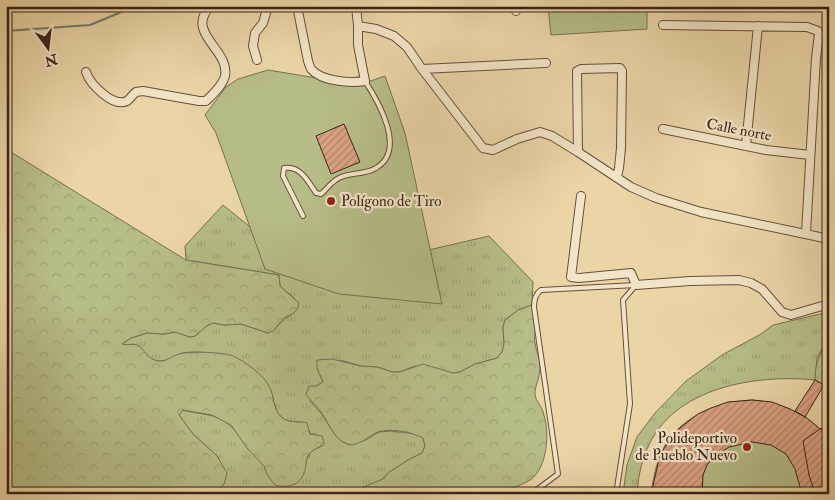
<svg xmlns="http://www.w3.org/2000/svg" width="835" height="500" font-family="'IM FELL Double Pica',serif">
<style>
.grass{fill:url(#grass-tufts);stroke:#786f50}
.forest{fill:url(#forest-crowns);stroke:#786f50}
.park{fill:url(#park-dots);stroke:#786f50}
.pitch{fill:#b6bd88;stroke:#786f50}
.lines{fill:none;stroke-linecap:round;stroke-linejoin:round}
.stream{stroke:#737c6c;stroke-width:2}
.building{fill:url(#building-hatch);stroke:#3b2117}
.service-casing{stroke:#674e3b;stroke-width:6}
.minor-casing{stroke:#674e3b;stroke-width:10}
.service{stroke:#f2e4c6;stroke-width:4}
.minor{stroke:#f2e4c6;stroke-width:8}
.poi-dot{fill:#8f2418;stroke:#f2e4c6;stroke-width:2}
.labels{text-anchor:middle;dominant-baseline:central;stroke-width:4.5;stroke-linejoin:round;paint-order:stroke}
.street-label{font-size:15px;fill:#3b2117;stroke:#f2e4c6}
.poi-label{font-size:15px;fill:#3b2117;stroke:#f2e4c6;text-anchor:start}
</style>
<defs>
<pattern id="grass-tufts" width="24" height="20" patternUnits="userSpaceOnUse" patternTransform="scale(1.25)"><rect width="24" height="20" fill="#b6bd88"/><path d="M3 7l-1-3M5 7V3M7 7l1-3M15 17l-1-3M17 17v-4M19 17l1-3" fill="none" stroke="#9da275"/></pattern>
<pattern id="forest-crowns" width="20" height="18" patternUnits="userSpaceOnUse" patternTransform="scale(1.25)"><rect width="20" height="18" fill="#b6bd88"/><path d="M2 6a3 3 0 1 1 6 0M12 15a3 3 0 1 1 6 0" fill="none" stroke="#9da275"/></pattern>
<pattern id="park-dots" width="8" height="8" patternUnits="userSpaceOnUse" patternTransform="scale(1.25)"><rect width="8" height="8" fill="#b6bd88"/><path d="M2 2h.1M6 6h.1" fill="none" stroke="#9da275" stroke-width="1.8" stroke-linecap="round"/></pattern>
<pattern id="building-hatch" width="6" height="6" patternUnits="userSpaceOnUse" patternTransform="scale(1.25)"><rect width="6" height="6" fill="#dba285"/><path d="M-1 1l2-2M0 6l6-6M5 7l2-2" fill="none" stroke="#b3846c"/></pattern>
</defs>
<rect width="100%" height="100%" fill="#ebd5a7"/>
<filter id="stains"><feTurbulence type="fractalNoise" baseFrequency=".004" numOctaves="4"/><feColorMatrix values="0 0 0 0 .2 0 0 0 0 .09 0 0 0 0 .02 0 0 0 .5 -.17"/></filter>
<radialGradient id="worn" r=".72"><stop offset=".6" stop-color="#630" stop-opacity="0"/><stop offset="1" stop-color="#630" stop-opacity=".3"/></radialGradient>
<!-- grass -->
<path class="grass" d="M223,205L312,277L489,236L533,282L532,305L518,310L505,320L503,327L504,344L502,352L497,358L475,364L460,372L453,373L415,366L400,372H392L377,367L361,366L340,360L317,368L323,382L316,386L310,401L321,413L337,437L345,443L364,441L379,432L391,431L416,434L423,438L425,446L422,453L408,460L388,473L383,479L355,494H215L224,484L220,462L217,456L193,434L179,415L182,410C206,416 220,412 238,434L306,461L311,451L322,446L316,434H310L306,423C300,421 290,423 284,419C273,412 275,399 270,389C266,379 246,362 236,359C223,354 197,350 183,353C175,355 167,362 158,361C148,359 140,350 133,344L127,346L122,344L131,338L147,333L164,334L175,332L190,337L195,336L208,325L213,323L224,325L241,324L268,333C279,327 283,318 294,313L295,299L280,286L279,275L186,260L185,246Z
M829,312V337L817,358L815,380C756,374 673,387 647,449C641,463 638,479 637,494H623L627,465L637,437L655,413L686,381L722,355L761,334L773,325Z"/>
<!-- forest -->
<path class="forest" d="M6,149L186,260L279,275L280,286L299,303L298,308L294,313L284,318L273,331L268,333L241,324L224,325L214,323L208,325L195,336L190,337L175,332L164,334L147,333L131,338L122,344C128,346 132,343 137,345C145,349 147,359 158,361C166,362 172,356 179,354C189,351 224,352 233,356C245,361 265,376 270,388C275,399 273,412 284,419C290,423 300,421 307,423L310,434L322,436L324,442C321,448 314,448 309,454C305,459 307,467 304,473C300,486 286,488 275,485L268,476L264,466L247,448L231,425L212,415L183,410L179,415L193,434L217,456L227,473L224,484L215,494H6Z
M532,305C534,310 536,315 537,320C538,327 533,335 535,343C536,352 541,359 540,369C540,377 536,384 535,391C534,400 541,404 543,412C550,431 548,468 530,480C519,487 506,489 494,494H355L363,487L383,479L388,473L408,460L422,453L425,446L423,438C412,432 391,428 378,432C367,436 357,450 343,442C333,436 329,424 323,415C318,407 311,402 306,394L309,386H316L323,382L317,368V360L332,359L361,366L377,367L392,372H400L423,364L453,373L460,372L475,364L497,358L502,352L504,344L503,327L505,320L518,310Z"/>
<!-- park -->
<path class="park" d="M829,337V370L824,385L815,380C815,360 821,353 829,337Z"/>
<!-- pitch -->
<path class="pitch" d="M548,6H647V29L551,35Z
M268,70L359,85L385,76L405,133L442,304L339,294L265,269L216,133L205,115L226,87L238,79Z
M752,400C778,402 800,411 820,429L829,427V494H651C653,481 655,468 660,456C674,419 715,402 752,400Z"/>
<g class="lines">
<!-- stream -->
<path class="stream" d="M6,31L90,25L136,6"/>
</g>
<!-- building -->
<path class="building" d="M344,124L360,162L331,174L316,136Z
M815,380L824,385L805,417L795,411Z
M752,400L772,402L790,409L807,418L820,429L829,427V494H802L795,469L786,454L771,445L752,442L729,447L713,457L707,465L703,475L702,494H651L660,455L669,441L681,427L698,414L711,408L728,402Z
M829,427V494H815L809,475L803,441L820,429Z"/>
<g class="lines">
<!-- service casing -->
<g class="service-casing">
<path id="service" d="M303,216L283,176L284,168C300,165 308,181 316,193L321,194C327,189 332,181 339,178C351,172 365,175 376,168C407,150 378,101 365,81
M531,494L558,474L534,307C534,300 535,294 541,290L636,285
M616,494L630,404L623,300L636,285"/>
</g>
<!-- minor casing -->
<g class="minor-casing">
<path id="minor" d="M297,6L308,61C309,64 310,67 311,69C322,82 351,83 365,81L358,45V26
M356,6L358,26L376,29L394,36L407,47L422,69L483,148L493,150L517,139L540,132L552,136L578,152L631,187L656,198L701,212L829,239
M516,6V11
M663,25L807,27L818,31L819,34L816,58L806,233
M257,60L253,46L255,33L263,23L268,6
M422,69L546,63
M86,72C90,84 113,108 127,101C130,99 133,94 136,92L143,91L199,101H206C213,94 223,85 225,76C230,49 185,34 210,6
M663,129L766,150L810,155
M746,145L758,26
M578,152L577,71L581,69L620,68L622,71L621,148L619,168L617,177
M581,196L571,277L579,278L631,273L636,285L690,281L739,280L751,283L762,289L782,312L791,315L829,304"/>
</g>
<!-- service -->
<use href="#service" class="service"/>
<!-- minor -->
<use href="#minor" class="minor"/>
</g>
<!-- markers -->
<g class="poi-dot">
<circle cx="331" cy="201" r="5"/>
<circle cx="747" cy="447" r="5"/>
</g>
<g class="labels">
<!-- street labels -->
<g class="street-label">
<text transform="translate(739 130) rotate(11)">Calle norte</text>
</g>
<!-- poi labels -->
<g class="poi-label">
<text x="341" y="201">Polígono de Tiro</text>
<text x="737" y="438" text-anchor="end">Polideportivo<tspan x="737" dy="17">de Pueblo Nuevo</tspan></text>
</g>
</g>
<!-- margin -->
<rect width="835" height="500" fill="none" stroke="#ebd5a7" stroke-width="25"/>
<rect x="8" y="8" width="820" height="485" fill="none" stroke="#3b2117" stroke-width="2.5"/>
<rect x="12" y="12" width="810" height="475" fill="none" stroke="#3b2117"/>
<!-- north arrow -->
<g transform="translate(48 48) rotate(165)" stroke="#f2e4c6" stroke-width="4" paint-order="stroke">
<path d="M0-4L9 19L0 12L-9 19Z" fill="#3b2117"/>
<text y="-8" font-size="14" font-weight="bold" text-anchor="middle" fill="#3b2117">N</text>
</g>
<rect width="100%" height="100%" filter="url(#stains)"/>
<rect width="100%" height="100%" fill="url(#worn)"/>
</svg>
